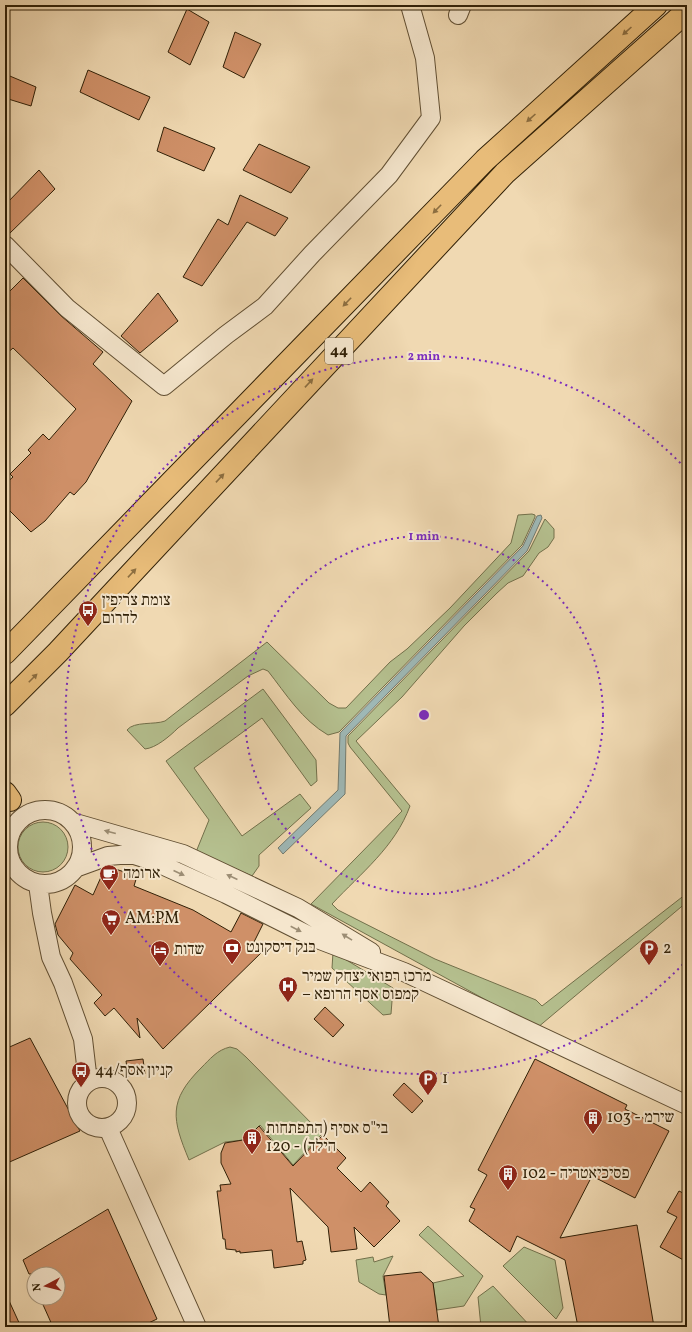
<svg xmlns="http://www.w3.org/2000/svg" width="692" height="1332" font-family="Vollkorn,'Frank Ruhl Libre',serif">
<style>
.green{fill:#b5c08f;stroke:#72704b}
.water{fill:#9eb8b6;stroke:#727b70}
.building{fill:#cf9068;stroke:#302007}
.lines{fill:none;stroke-linecap:round;stroke-linejoin:round}
.minor-casing{stroke:#604e32;stroke-width:20}
.trunk-casing{stroke:#302007;stroke-width:24}
.minor{stroke:#f5e6cd;stroke-width:18}
.trunk{stroke:#e8bc79;stroke-width:22}
.oneway{fill:#8c6e40}
.oneway2{fill:#9c8d74}
.ring{fill:none;stroke:#7b2cbf;stroke-width:2;stroke-dasharray:2 4}
.labels{text-anchor:middle;dominant-baseline:central;stroke-width:4;stroke-linejoin:round;paint-order:stroke}
.shield{fill:#f5e6cd;stroke:#6b5b42;stroke-width:1}
.shield-label{font-size:15px;font-weight:bold;fill:#302007}
.poi-label{font-size:16px;fill:#302007;stroke:#f5e6cd;text-anchor:start}
.centre{fill:#7b2cbf;stroke:#f5e6cd;stroke-width:2}
.ring-label{font-size:12px;text-anchor:middle;font-weight:bold;fill:#7b2cbf;stroke:#f5e6cd;stroke-width:4;stroke-linejoin:round;paint-order:stroke}
</style>
<rect width="100%" height="100%" fill="#f0d9b2"/>
<filter id="stains"><feTurbulence type="fractalNoise" baseFrequency=".005" numOctaves="4"/><feColorMatrix values="0 0 0 0 .2 0 0 0 0 .09 0 0 0 0 .02 0 0 0 .5 -.17"/></filter>
<radialGradient id="worn" r=".72"><stop offset=".6" stop-color="#630" stop-opacity="0"/><stop offset="1" stop-color="#630" stop-opacity=".3"/></radialGradient>
<!-- green -->
<path class="green" d="M532,514L535,515V517L522,545L339,732L328,735C302,720 286,694 268,671L263,669L248,676L178,728C170,736 156,748 145,749L127,730C134,721 155,725 165,721L267,642L329,703L338,708H346L390,662L407,649L450,608L511,543L518,515Z
M545,519L554,529V538L548,547L539,553L523,576L508,583L497,593L464,626L402,697L356,741L410,806C395,847 361,873 332,904L338,910L435,959L536,1000L542,1006L686,894L687,902L537,1028L311,904L402,811L350,747L348,743V736L529,551Z
M263,689L316,760L317,781L311,786L262,718L194,768L242,836L300,794L311,808L259,855V866L252,876L196,852L209,820L166,761Z
M18 847a25 25 0 1 1 50 0a25 25 0 1 1-50 0Z
M333,952L393,988L391,1014L383,1015L332,968Z
M230,1047L237,1049L246,1057L322,1134L293,1165L260,1125L254,1131H249V1135L244,1136L243,1140L225,1142L189,1160C172,1119 168,1101 201,1068C210,1059 217,1050 230,1047Z
M428,1226L483,1276L464,1306L437,1310L433,1283L464,1276L419,1235Z
M524,1247L555,1260L563,1308L556,1319L503,1266Z
M393,1256L383,1276L386,1295L379,1294L359,1282L356,1260L373,1257L374,1262Z
M493,1286L531,1327H481L478,1297Z"/>
<!-- water -->
<path class="water" d="M541,515L542,518L527,551L346,736L345,794L283,854L278,848L338,790L340,733L523,546L537,516Z"/>
<!-- building -->
<path class="building" d="M187,9L209,22L190,65L168,52Z
M235,32L261,44L244,78L223,67Z
M88,70L150,97L139,120L80,92Z
M5,74L36,87L31,106L5,98Z
M164,127L215,148L204,171L157,151Z
M259,144L310,167L291,193L243,170Z
M39,170L55,189L8,235H5V205Z
M240,195L288,218L275,236L247,222L202,286L183,277L218,219L228,225Z
M23,278L60,315L103,352L93,364L132,401L86,482L74,495L70,492L45,521L31,532L5,506V484L13,477L10,474L31,453L28,450L43,434L49,440L76,409L13,348L5,355V296Z
M158,293L178,321L140,353L121,336Z
M109,867L137,876L134,886L193,910L231,932L241,913L263,924L253,944L264,950L163,1049L137,1018L140,1038L114,1008L105,1016L94,1003L102,995L70,959L73,953L58,935L55,924L75,885L93,895L105,868Z
M325,1007L344,1025L333,1037L314,1019Z
M30,1038L80,1131L5,1164V1049Z
M143,1059L145,1074L128,1076L126,1061Z
M535,1059L627,1105L625,1109L669,1131L635,1198L592,1176L560,1238L637,1225L654,1327H578L565,1260L517,1236L510,1252L469,1221L475,1209L470,1207L487,1175L478,1170Z
M404,1083L423,1101L412,1113L393,1095Z
M259,1126L293,1166L323,1135L346,1158L337,1168L361,1192L370,1182L389,1202L386,1206L400,1221L374,1247L354,1227L357,1249L331,1252L328,1227L290,1188L297,1242L302,1241L306,1260L303,1261V1264L274,1268L272,1250L240,1253V1251L236,1252V1250L226,1249L225,1239H223L217,1191H221L220,1185L231,1184L221,1163V1153L225,1143L243,1140L244,1136L249,1135L250,1131H254Z
M679,1191L687,1195V1262L660,1247L677,1217L667,1212Z
M108,1209L157,1319L140,1327H53L40,1298H58V1274H29L23,1260Z
M421,1272L433,1283L439,1327H390L384,1276Z
M5,1292L21,1327H5Z"/>
<g class="lines">
<!-- minor casing -->
<g class="minor-casing">
<path id="minor" d="M458,15L462,5
M5,245L67,308L164,386L226,335L265,306L312,254L389,175L431,118L425,58L410,5
M8 847a37 37 0 1 1 74 0a37 37 0 1 1-74 0Z
M72,822L183,854L298,908L371,952
M75,868L108,856L120,855H134L153,861L226,894L312,937L404,972L687,1105
M38,884L42,913L51,957L63,983L83,1039L88,1082
M77 1103a25 25 0 1 1 50 0a25 25 0 1 1-50 0Z
M108,1128L197,1327"/>
</g>
<!-- trunk casing -->
<g class="trunk-casing">
<path id="trunk" d="M5,653L485,160L656,5
M5,705L58,652L505,173L687,11
M5,793L10,800"/>
</g>
<!-- minor -->
<use href="#minor" class="minor"/>
<!-- trunk -->
<use href="#trunk" class="trunk"/>
</g>
<!-- one-way arrows -->
<defs><path id="oneway-solid" d="M-6-.8H1V-3.2L6.5 0L1 3.2V.8H-6Z"/></defs>
<g class="oneway">
<use href="#oneway-solid" transform="translate(627 31) rotate(138)"/>
<use href="#oneway-solid" transform="translate(531 118) rotate(138)"/>
<use href="#oneway-solid" transform="translate(437 209) rotate(134)"/>
<use href="#oneway-solid" transform="translate(347 302) rotate(134)"/>
<use href="#oneway-solid" transform="translate(309 383) rotate(-47)"/>
<use href="#oneway-solid" transform="translate(220 478) rotate(-47)"/>
<use href="#oneway-solid" transform="translate(132 573) rotate(-47)"/>
<use href="#oneway-solid" transform="translate(33 678) rotate(-45)"/>
</g>
<g class="oneway2">
<use href="#oneway-solid" transform="translate(110 832) rotate(-165)"/>
<use href="#oneway-solid" transform="translate(179 873) rotate(24)"/>
<use href="#oneway-solid" transform="translate(232 877) rotate(-155)"/>
<use href="#oneway-solid" transform="translate(296 929) rotate(27)"/>
<use href="#oneway-solid" transform="translate(347 937) rotate(-148)"/>
</g>
<!-- distance rings -->
<g class="ring">
<circle cx="424" cy="715" r="179"/>
<path d="M687 960A359 359 0 1 1 687 470"/>
</g>
<!-- icons -->
<defs>
<g id="bus-pin" transform="scale(1)"><path d="M0 17L-7.5 6A9.5 9.5 0 1 1 7.5 6Z" fill="#8f2418" stroke="#f5e6cd"/><path d="M-5-6H5V4H4V6H2V4H-2V6H-4V4H-5ZM-3.5-4V0h7V-4ZM-3.5 1.2v1.5H-2V1.2ZM2 1.2v1.5H3.5V1.2Z" fill="#fff"/></g>
<g id="cafe-pin" transform="scale(1)"><path d="M0 17L-7.5 6A9.5 9.5 0 1 1 7.5 6Z" fill="#8f2418" stroke="#f5e6cd"/><path d="M-5.5-4.5H6V0H3Q3 3.5 0 3.5H-2.5Q-5.5 3.5-5.5 0ZM3-3.2v2h1.7v-2ZM-6 4.5H4V6H-6Z" fill="#fff"/></g>
<g id="supermarket-pin" transform="scale(1)"><path d="M0 17L-7.5 6A9.5 9.5 0 1 1 7.5 6Z" fill="#8f2418" stroke="#f5e6cd"/><path d="M-6-5.5h2.5l.6 2H6L4.5 2H-2.5L-4.4-4H-6ZM-1.5 3.2a1.3 1.3 0 1 0 .1 0ZM3 3.2a1.3 1.3 0 1 0 .1 0Z" fill="#fff"/></g>
<g id="bank-pin" transform="scale(1)"><path d="M0 17L-7.5 6A9.5 9.5 0 1 1 7.5 6Z" fill="#8f2418" stroke="#f5e6cd"/><path d="M-6-4H6V4H-6ZM0-2.3a2.3 2.3 0 1 0 0 4.6a2.3 2.3 0 1 0 0-4.6Z" fill="#fff"/></g>
<g id="parking-pin" transform="scale(1)"><path d="M0 17L-7.5 6A9.5 9.5 0 1 1 7.5 6Z" fill="#8f2418" stroke="#f5e6cd"/><path d="M-3.5-5.5H1a3.5 3.5 0 0 1 0 7H-1V5.5H-3.5ZM-1-3.4V-.6H.8a1.4 1.4 0 0 0 0-2.8Z" fill="#fff"/></g>
<g id="hotel-pin" transform="scale(1)"><path d="M0 17L-7.5 6A9.5 9.5 0 1 1 7.5 6Z" fill="#8f2418" stroke="#f5e6cd"/><path d="M-6-4.5h1.5V1H6V5H4.5V3h-9V5H-6ZM-4 0a1.8 1.8 0 1 1 3.6 0ZM.5 0V-2.5h3Q6-2.5 6 0Z" fill="#fff"/></g>
<g id="hospital-pin" transform="scale(1)"><path d="M0 17L-7.5 6A9.5 9.5 0 1 1 7.5 6Z" fill="#8f2418" stroke="#f5e6cd"/><path d="M-5-5h3v3.5h4V-5h3V5h-3V1.5h-4V5h-3Z" fill="#fff"/></g>
<g id="building-pin" transform="scale(1)"><path d="M0 17L-7.5 6A9.5 9.5 0 1 1 7.5 6Z" fill="#8f2418" stroke="#f5e6cd"/><path d="M-4-6H4V6H1V3H-1V6H-4ZM-2.5-4.3h1.7v1.8h-1.7ZM.8-4.3h1.7v1.8H.8ZM-2.5-1h1.7V.8h-1.7ZM.8-1h1.7V.8H.8Z" fill="#fff"/></g>
</defs>
<g fill-rule="evenodd">
<use href="#bus-pin" x="88" y="610"/>
<use href="#cafe-pin" x="109" y="874"/>
<use href="#supermarket-pin" x="111" y="919"/>
<use href="#bank-pin" x="232" y="948"/>
<use href="#parking-pin" x="649" y="949"/>
<use href="#hotel-pin" x="160" y="950"/>
<use href="#hospital-pin" x="288" y="986"/>
<use href="#bus-pin" x="81" y="1071"/>
<use href="#parking-pin" x="428" y="1079"/>
<use href="#building-pin" x="593" y="1118"/>
<use href="#building-pin" x="252" y="1138"/>
<use href="#building-pin" x="508" y="1174"/>
</g>
<g class="labels">
<!-- shield labels -->
<rect class="shield" x="325" y="338" width="28" height="26" rx="3"/>
<g class="shield-label">
<text x="339" y="351">44</text>
</g>
<!-- poi labels -->
<g class="poi-label">
<text x="102" y="601">צומת צריפין<tspan x="102" dy="18">לדרום</tspan></text>
<text x="123" y="874">ארומה</text>
<text x="125" y="919">AM:PM</text>
<text x="246" y="948">בנק דיסקונט</text>
<text x="663" y="949">2</text>
<text x="174" y="950">שדות</text>
<text x="302" y="977">מרכז רפואי יצחק שמיר<tspan x="302" dy="18">– קמפוס אסף הרופא</tspan></text>
<text x="95" y="1071">קניון אסף/44</text>
<text x="442" y="1079">1</text>
<text x="607" y="1118">103 - שירמ</text>
<text x="266" y="1129">בי"ס אסיף (התפתחות<tspan x="266" dy="18">הילד) - 120</tspan></text>
<text x="522" y="1174">102 - פסיכיאטריה</text>
</g>
</g>
<circle cx="424" cy="715" r="6" class="centre"/>
<g class="ring-label">
<text x="424" y="360">2 min</text>
<text x="424" y="540">1 min</text>
</g>
<!-- margin -->
<rect width="692" height="1332" fill="none" stroke="#f0d9b2" stroke-width="20"/>
<rect x="6" y="6" width="680" height="1320" fill="none" stroke="#302007" stroke-width="2"/>
<rect x="10" y="10" width="672" height="1312" fill="none" stroke="#302007"/>
<!-- north arrow -->
<g transform="translate(46 1286) rotate(263)"><circle r="19" fill="#f5e6cd" stroke="#a6977e"/>
<path d="M0-3L7 15L0 10L-7 15Z" fill="#8f2418"/>
<text y="-6" font-size="11" font-weight="bold" text-anchor="middle" fill="#302007">N</text>
</g>
<rect width="100%" height="100%" filter="url(#stains)"/>
<rect width="100%" height="100%" fill="url(#worn)"/>
</svg>
